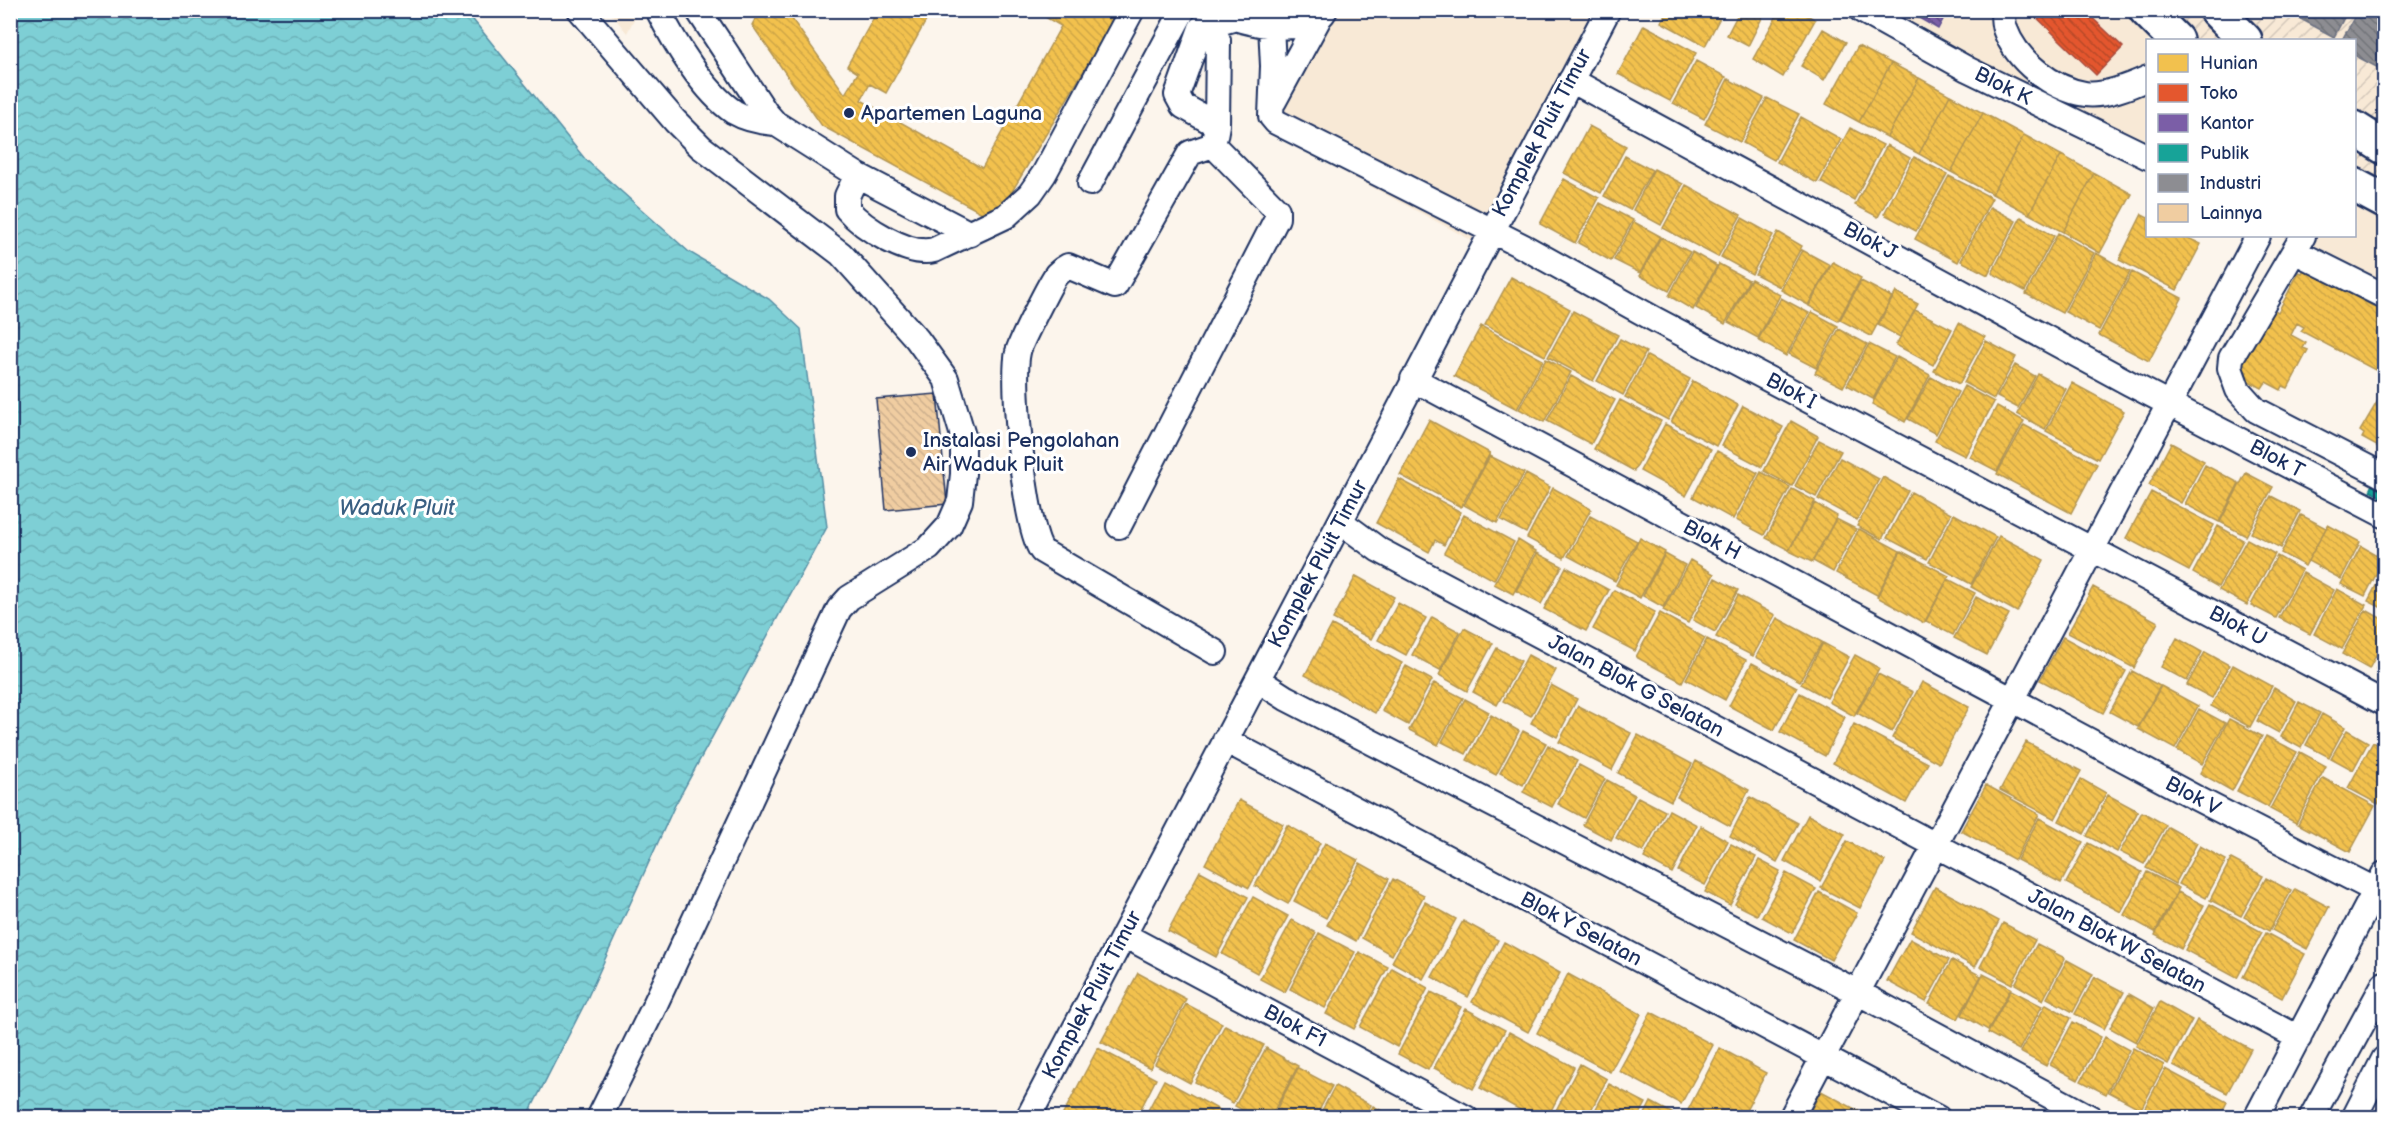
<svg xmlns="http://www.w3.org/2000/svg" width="2395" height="1128" font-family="'Balsamiq Sans',sans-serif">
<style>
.built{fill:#f8e9d6}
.industrial{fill:url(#industrial-furrows)}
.water{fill:url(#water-waves);stroke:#568fa5;stroke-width:1.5}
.homes{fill:url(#homes-back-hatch);stroke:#b29553;stroke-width:1.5}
.shops{fill:url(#shops-back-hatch);stroke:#a84b3c;stroke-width:1.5}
.offices{fill:url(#offices-back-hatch);stroke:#5e5091;stroke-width:1.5}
.public{fill:url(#public-back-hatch);stroke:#188087;stroke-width:1.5}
.industry{fill:url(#industry-back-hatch);stroke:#6b7182;stroke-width:1.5}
.building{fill:url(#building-back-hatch);stroke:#1b2f5e;stroke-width:1.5}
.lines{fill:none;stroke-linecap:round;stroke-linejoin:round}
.minor-casing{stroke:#1b2f5e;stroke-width:28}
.highway-casing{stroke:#1b2f5e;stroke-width:38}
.minor{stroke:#fff;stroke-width:24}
.highway{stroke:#fff;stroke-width:33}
.poi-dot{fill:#1b2f5e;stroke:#fff;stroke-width:2}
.labels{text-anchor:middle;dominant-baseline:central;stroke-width:6;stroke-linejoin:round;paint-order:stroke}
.street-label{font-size:21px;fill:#1b2f5e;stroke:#fff}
.poi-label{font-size:21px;fill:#1b2f5e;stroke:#fff;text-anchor:start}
.water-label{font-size:22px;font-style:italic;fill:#395f82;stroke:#fff}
</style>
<defs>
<pattern id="industrial-furrows" width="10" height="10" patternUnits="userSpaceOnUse" patternTransform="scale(1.5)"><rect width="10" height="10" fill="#f8e9d6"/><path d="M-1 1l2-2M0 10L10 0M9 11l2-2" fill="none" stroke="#d4c8ba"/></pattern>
<pattern id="water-waves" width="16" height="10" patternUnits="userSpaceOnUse" patternTransform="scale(1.5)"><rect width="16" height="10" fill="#7ecfd5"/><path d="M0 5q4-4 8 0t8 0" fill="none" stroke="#6cb2b9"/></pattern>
<pattern id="homes-back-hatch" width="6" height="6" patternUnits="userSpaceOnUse" patternTransform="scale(1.5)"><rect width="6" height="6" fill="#f2c14e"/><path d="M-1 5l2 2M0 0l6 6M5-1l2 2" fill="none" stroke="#cfa646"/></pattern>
<pattern id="shops-back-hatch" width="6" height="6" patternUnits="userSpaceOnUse" patternTransform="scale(1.5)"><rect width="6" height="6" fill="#e4572e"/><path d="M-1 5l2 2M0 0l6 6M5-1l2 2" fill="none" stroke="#b8482a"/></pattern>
<pattern id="offices-back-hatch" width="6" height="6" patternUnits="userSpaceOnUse" patternTransform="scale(1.5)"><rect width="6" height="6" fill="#7b5ea7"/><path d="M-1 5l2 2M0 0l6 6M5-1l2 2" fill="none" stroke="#5e4a84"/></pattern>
<pattern id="public-back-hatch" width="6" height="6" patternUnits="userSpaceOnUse" patternTransform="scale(1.5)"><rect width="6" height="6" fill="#17a398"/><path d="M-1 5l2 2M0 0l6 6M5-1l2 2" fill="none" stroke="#14857f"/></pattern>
<pattern id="industry-back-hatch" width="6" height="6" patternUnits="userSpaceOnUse" patternTransform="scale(1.5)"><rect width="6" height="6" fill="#8d8d92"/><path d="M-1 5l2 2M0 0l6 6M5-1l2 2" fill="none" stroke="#72747a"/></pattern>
<pattern id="building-back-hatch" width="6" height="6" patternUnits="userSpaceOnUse" patternTransform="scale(1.5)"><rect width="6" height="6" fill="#f0cda1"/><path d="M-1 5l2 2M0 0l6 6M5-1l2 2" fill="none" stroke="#cdb08d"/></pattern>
</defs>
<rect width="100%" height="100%" fill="#fcf5ec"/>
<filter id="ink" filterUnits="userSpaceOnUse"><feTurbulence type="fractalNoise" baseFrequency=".0167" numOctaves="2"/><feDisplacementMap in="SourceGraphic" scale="12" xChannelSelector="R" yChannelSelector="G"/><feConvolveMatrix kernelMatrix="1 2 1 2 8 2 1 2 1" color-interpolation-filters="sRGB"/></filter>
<g filter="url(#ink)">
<!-- built -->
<path class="built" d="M609,11H638L627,33Z
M1319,11H1612L1486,248L1269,132L1330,17Z
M1836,11H2168L2196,40H2148L2147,168Z
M2355,169L2384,185V286L2283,236H2354Z"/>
<!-- industrial -->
<path class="industrial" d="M2168,11H2384V185L2355,169L2354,40H2196Z"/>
<!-- water -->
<path class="water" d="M10,11H466L585,159L689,252L769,299L801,329L827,527L674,807L586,1001L527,1117H11Z"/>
<!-- homes -->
<path class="homes" d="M760,10H791L789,15L845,94L858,73L847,66L878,10H932L886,93L870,84L861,100L982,168L1061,26L1033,10H1120L995,220L822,126L752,25Z
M1667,10H1724L1705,46L1661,22Z
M1740,10H1766L1748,46L1727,35Z
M1780,10H1800L1815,20L1783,77L1753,59Z
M1644,25L1696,53L1670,101L1618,74Z
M1823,29L1846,42L1824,80L1801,66Z
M1858,46L1891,63L1859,122L1826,104Z
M1696,61L1726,77L1704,119L1673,103Z
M1891,63L1919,78L1887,137L1859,122Z
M1919,78L1950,95L1919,154L1887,137Z
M1728,79L1764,98L1740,142L1705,124Z
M1950,95L1983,113L1951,172L1919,154Z
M1767,98L1799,114L1774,160L1743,143Z
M1983,113L2024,135L1992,194L1951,172Z
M1801,117L1841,139L1817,183L1777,162Z
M1589,126L1626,146L1601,193L1564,173Z
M1850,128L1883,145L1854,200L1821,182Z
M2024,135L2061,155L2029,214L1992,194Z
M1887,145L1910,158L1878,217L1855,205Z
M2061,155L2094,173L2063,232L2029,214Z
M1625,156L1652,170L1630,210L1604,196Z
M1914,157L1947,174L1916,231L1884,214Z
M1654,169L1683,184L1661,225L1633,210Z
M2094,173L2132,194L2100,253L2063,232Z
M1949,176L1992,198L1958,262L1915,239Z
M1564,179L1599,198L1575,243L1540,224Z
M1686,185L1741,215L1718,257L1663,228Z
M1600,203L1633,220L1611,261L1578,243Z
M1990,207L2016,221L1988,275L1961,261Z
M2142,214L2148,217V236H2184L2201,244L2177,290L2119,260Z
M2021,217L2054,236L2025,291L1992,273Z
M1742,218L1773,235L1752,274L1721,257Z
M1634,222L1660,236L1640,273L1614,260Z
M1778,232L1802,246L1780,287L1755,274Z
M2058,233L2094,253L2062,313L2026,294Z
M1661,237L1690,252L1669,291L1640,276Z
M1802,250L1830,265L1808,305L1781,290Z
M1692,252L1717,266L1693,310L1669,296Z
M2096,253L2130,272L2099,330L2065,312Z
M1833,262L1861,278L1838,321L1809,306Z
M1719,264L1749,280L1725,324L1696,308Z
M2304,269L2384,312V370L2379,366L2377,371L2301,331L2304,327L2297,323L2291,335L2306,343L2303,348L2308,350L2288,388L2283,386L2281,390L2266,382L2262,388L2243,378L2247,372L2240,368L2238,362L2271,308L2278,312L2299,272L2302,273Z
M2132,272L2182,298L2149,361L2099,335Z
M1511,277L1570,309L1545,356L1485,325Z
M1751,279L1780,295L1758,338L1728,322Z
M1861,281L1892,297L1871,336L1840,320Z
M1896,292L1918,304L1900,337L1878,325Z
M1781,298L1809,313L1786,356L1758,340Z
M1915,310L1952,329L1933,365L1896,345Z
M1573,311L1618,335L1593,381L1548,357Z
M1812,312L1838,326L1816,368L1789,354Z
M1959,323L1985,337L1959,384L1934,371Z
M1481,326L1543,360L1517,409L1454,376Z
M1839,329L1867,344L1843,387L1815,373Z
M1620,339L1646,352L1623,395L1597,381Z
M1986,341L2016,357L1994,399L1964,383Z
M1869,344L1895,357L1873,399L1847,385Z
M1647,356L1690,379L1668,420L1625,397Z
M1897,357L1930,375L1905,422L1872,404Z
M1546,359L1571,372L1544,422L1519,409Z
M2015,365L2035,376L2018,408L1997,397Z
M2038,374L2066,389L2045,429L2017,414Z
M1571,376L1615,400L1591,444L1547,421Z
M1931,377L1958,392L1936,434L1908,419Z
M1693,381L1738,405L1716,446L1671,422Z
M2072,383L2124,411L2098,459L2046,431Z
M1964,386L1994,402L1965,456L1935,441Z
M2383,392L2384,393V450L2362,438L2364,434L2360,431Z
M1620,400L1661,421L1634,471L1594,449Z
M1743,406L1783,427L1762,467L1722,446Z
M1997,406L2024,421L1997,471L1970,457Z
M1429,420L1490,453L1461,507L1400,475Z
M1791,421L1818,436L1792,486L1764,471Z
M1665,424L1711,449L1686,496L1640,471Z
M2024,425L2097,464L2071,513L1997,474Z
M1819,440L1841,451L1816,497L1795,486Z
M2171,443L2204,461L2181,503L2149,485Z
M1717,451L1758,473L1733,519L1693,497Z
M1490,456L1524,473L1497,523L1464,505Z
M1840,458L1879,479L1857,520L1818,499Z
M2205,465L2239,483L2219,522L2185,504Z
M1761,472L1790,487L1764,535L1736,520Z
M2246,473L2273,487L2246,536L2220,522Z
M1526,474L1550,487L1526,533L1501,520Z
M1883,477L1908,491L1882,539L1857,526Z
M1399,479L1461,512L1444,545L1435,540L1429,552L1376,523Z
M1553,488L1591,509L1564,558L1527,538Z
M1792,489L1815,501L1789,550L1766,538Z
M1911,492L1951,514L1927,559L1887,538Z
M2151,492L2214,525L2189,571L2126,538Z
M2271,496L2300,511L2281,548L2251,533Z
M1815,503L1837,516L1812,562L1789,551Z
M1954,514L1996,537L1971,584L1929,562Z
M1464,515L1514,542L1494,580L1444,553Z
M2301,515L2326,528L2305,566L2281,553Z
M1590,516L1637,541L1615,581L1568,556Z
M1836,519L1856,529L1833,572L1813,561Z
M2328,525L2360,542L2341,579L2308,561Z
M2218,526L2243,540L2218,587L2193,573Z
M1859,529L1900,551L1877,595L1836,573Z
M1999,536L2044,560L2017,612L1971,587Z
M1640,538L1665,552L1640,598L1616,585Z
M2247,539L2275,554L2247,605L2219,590Z
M1518,540L1536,551L1513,594L1494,584Z
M2361,546L2384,559L2365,596L2341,584Z
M1901,551L1949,576L1924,623L1877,597Z
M1537,553L1562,566L1541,604L1516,591Z
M1665,554L1685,565L1663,607L1643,596Z
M2277,556L2302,570L2276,618L2251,605Z
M1690,560L1714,574L1688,623L1663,610Z
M1566,567L1609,590L1586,631L1544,609Z
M2384,570V609L2368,601Z
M2303,573L2334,590L2310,634L2279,618Z
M1356,576L1394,597L1371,639L1333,619Z
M1715,578L1738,590L1715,632L1693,620Z
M1948,579L1975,593L1953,635L1926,621Z
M2093,587L2158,622L2134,668L2068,633Z
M2337,589L2366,605L2342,649L2314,634Z
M1614,590L1655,612L1635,651L1593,629Z
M1738,595L1775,615L1753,656L1716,637Z
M1976,597L2009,614L1987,655L1954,638Z
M1398,603L1426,618L1406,655L1378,640Z
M2366,610L2384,620V640L2369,669L2342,654Z
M1660,613L1705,638L1682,682L1636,657Z
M1432,617L1460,632L1440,670L1412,655Z
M1777,618L1822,642L1800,681L1756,657Z
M1332,625L1402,663L1375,713L1305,675Z
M1464,628L1493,643L1467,691L1439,675Z
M2063,637L2126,671L2103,713L2040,680Z
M2177,638L2202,652L2187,681L2161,667Z
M1707,639L1746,660L1725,700L1686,679Z
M1823,643L1849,657L1827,698L1801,684Z
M1497,648L1521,661L1497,705L1473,692Z
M2205,652L2229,665L2212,698L2187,685Z
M2384,653V674L2376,669Z
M1528,655L1556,670L1531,716L1503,701Z
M1855,655L1879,668L1854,716L1829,702Z
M1752,663L1797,687L1774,730L1729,706Z
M2233,665L2272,686L2250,727L2211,706Z
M1406,666L1432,680L1408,725L1382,711Z
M2132,671L2160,686L2138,727L2110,712Z
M1878,674L1913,692L1892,732L1857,713Z
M1922,682L1969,707L1939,763L1892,738Z
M1434,683L1463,698L1438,745L1409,730Z
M1551,685L1577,699L1557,737L1531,723Z
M2161,686L2198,706L2175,749L2138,729Z
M2274,688L2296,701L2279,733L2257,721Z
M1800,693L1845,717L1825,756L1780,732Z
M1465,699L1489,712L1466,754L1442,742Z
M2299,702L2320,713L2301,748L2281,737Z
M1578,706L1631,733L1612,770L1559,742Z
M2199,709L2225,723L2202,764L2177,750Z
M2322,714L2345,727L2329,757L2306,745Z
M1491,715L1519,731L1496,775L1467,760Z
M2229,719L2262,736L2232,791L2200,773Z
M1854,724L1928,763L1906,803L1833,763Z
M2347,730L2368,742L2353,770L2331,758Z
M1523,731L1546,743L1523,785L1500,773Z
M1638,735L1692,764L1671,801L1618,773Z
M2266,736L2297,752L2268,807L2237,791Z
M2026,742L2081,771L2055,819L2000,790Z
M2373,742L2384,748V792L2378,804L2348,788Z
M1548,745L1577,761L1552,807L1523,792Z
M2300,752L2326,766L2296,823L2270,809Z
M1696,761L1749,790L1730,826L1677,797Z
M1579,765L1605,779L1584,818L1558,804Z
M2323,778L2375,806L2350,852L2298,824Z
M2081,779L2106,793L2084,834L2059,821Z
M1607,780L1635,795L1611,840L1583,825Z
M1986,785L2039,814L2015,860L1961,831Z
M2108,795L2138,811L2117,852L2087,836Z
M1638,797L1665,811L1643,852L1616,838Z
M1750,797L1798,823L1777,862L1730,836Z
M1239,800L1283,824L1249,888L1205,864Z
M1669,810L1697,825L1672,873L1644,858Z
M2142,812L2166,825L2144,864L2120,852Z
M1808,815L1845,834L1820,881L1784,861Z
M2039,818L2083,842L2061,883L2017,860Z
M1287,825L1320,843L1288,904L1255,886Z
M1701,826L1728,841L1705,885L1678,871Z
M2168,827L2197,843L2175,884L2146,868Z
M1847,841L1885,861L1860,908L1821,888Z
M1325,843L1358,860L1326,918L1294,901Z
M2088,843L2142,872L2121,912L2066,883Z
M1731,844L1756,857L1730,905L1705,892Z
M2200,846L2226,860L2206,898L2179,884Z
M2231,859L2263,876L2241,916L2210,900Z
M1759,860L1780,871L1757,915L1735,904Z
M1360,863L1389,879L1356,941L1327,925Z
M1200,871L1248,897L1216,957L1168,931Z
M2147,872L2179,888L2155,932L2124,915Z
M1786,873L1816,889L1792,933L1762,917Z
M2266,878L2291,891L2269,931L2244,917Z
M1393,879L1424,895L1392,955L1362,938Z
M1935,887L1999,921L1975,967L1911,932Z
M2295,889L2329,907L2307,949L2272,930Z
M1819,892L1857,913L1831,960L1794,940Z
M2178,892L2204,905L2181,949L2155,935Z
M1253,897L1288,916L1257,973L1222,954Z
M1425,902L1456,919L1423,979L1392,962Z
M2210,904L2262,932L2237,978L2185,950Z
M1292,920L1316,933L1285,992L1260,979Z
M1463,921L1498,940L1468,997L1432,977Z
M2003,923L2035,940L2012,984L1980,967Z
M1319,933L1355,952L1325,1008L1290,989Z
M2266,933L2305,954L2282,998L2243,977Z
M1910,939L1949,960L1926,1002L1887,981Z
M1504,942L1560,973L1528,1032L1472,1002Z
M2037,944L2065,958L2043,1000L2015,984Z
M1359,952L1388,967L1354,1029L1326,1014Z
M1952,960L1981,976L1958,1019L1929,1004Z
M2067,960L2093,974L2073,1012L2047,998Z
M1392,968L1428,988L1397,1047L1360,1027Z
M1138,973L1186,999L1150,1068L1101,1042Z
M1568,974L1641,1014L1610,1072L1537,1033Z
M1983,974L2011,988L1988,1030L1962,1015Z
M2095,977L2124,992L2104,1029L2075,1014Z
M2011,990L2042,1006L2019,1050L1988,1033Z
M1431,992L1461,1007L1428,1070L1398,1054Z
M2129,994L2154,1008L2136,1042L2110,1028Z
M2160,1002L2192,1020L2168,1064L2136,1046Z
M1186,1004L1222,1023L1190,1083L1155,1064Z
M2046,1004L2071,1018L2046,1066L2020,1052Z
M1466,1009L1505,1030L1473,1089L1434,1068Z
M1651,1012L1713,1045L1681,1104L1619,1071Z
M2197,1020L2251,1049L2227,1093L2173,1065Z
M2073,1022L2101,1037L2078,1080L2050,1065Z
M1225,1025L1264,1045L1233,1103L1195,1082Z
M1509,1032L1574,1067L1547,1118H1535L1480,1088Z
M2105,1037L2129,1050L2106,1094L2081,1081Z
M1098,1048L1156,1079L1136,1118H1061Z
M1266,1048L1298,1066L1270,1118H1257L1235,1106Z
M1720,1048L1766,1073L1742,1118H1702L1688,1110Z
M2133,1048L2164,1065L2141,1109L2109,1092Z
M1580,1064L1607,1079L1587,1118H1552Z
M1298,1068L1332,1086L1315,1118H1272Z
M2165,1069L2227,1102L2219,1118H2150L2142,1113Z
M1164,1080L1229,1115L1228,1118H1144Z
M1609,1084L1646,1103L1638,1118H1591Z
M1335,1086L1371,1105L1364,1118H1318Z
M1821,1091L1861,1112L1859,1118H1807Z
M1651,1102L1681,1118H1643Z
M1373,1106L1394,1118H1367Z"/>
<!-- shops -->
<path class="shops" d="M2029,10H2084L2123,47L2096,75Z"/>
<!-- offices -->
<path class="offices" d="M1905,10H1948L1938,29Z"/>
<!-- public -->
<path class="public" d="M2378,474L2384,477V498L2370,491Z"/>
<!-- industry -->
<path class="industry" d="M2284,10H2348L2334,37Z
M2358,10H2384V71L2354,55V40H2342Z"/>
<!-- building -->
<path class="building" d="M937,394L947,504L886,510L876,399Z"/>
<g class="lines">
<!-- minor casing -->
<g class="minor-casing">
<path id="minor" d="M580,10L675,121L701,147L841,254L917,339L946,379L963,436V474L960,501L949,526L929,548L849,598L839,609L652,1011L599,1118
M658,10C674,42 704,92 734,112C746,119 761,122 775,123
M698,10L766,113L775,123L857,175L970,234
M1861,10L1967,69L2148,157
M2003,10C2003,16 2003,24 2005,29C2016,60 2052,89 2085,94C2104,97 2130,86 2148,78
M1219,12C1242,23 1310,39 1325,10
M1271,25L1273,66L1271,116L1276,122L1526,248L1656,320L2384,703
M1571,80L2129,383L2384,515
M1274,101L1318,20
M1217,125L1183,106L1177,95L1201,28L1233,19
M1215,136L1217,125L1218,40
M1213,145L1190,153L1115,286L1068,266C1064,268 1060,271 1057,274C1052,279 1019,345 1018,352C1011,381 1025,529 1042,551L1215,652
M857,175L847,196V209C863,228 909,257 934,250L1006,216L1030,194L1044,174L1132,10
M1090,183L1183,10
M2303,236L2231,358L2230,368L2238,390L2256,410L2384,476
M2294,251L2384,296
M1413,379L2198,799L2375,890
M1341,522L1379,550L2299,1038
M1119,526L1277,218V210L1213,145
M1258,680L1286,698L1857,992L2091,1118
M1225,740L1938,1118
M1124,935L1466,1118
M1028,1118L1608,10
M1791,1118L2258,236
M2256,1118L2384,874
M2311,1118L2384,984
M2354,1118L2384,1059"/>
</g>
<!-- highway casing -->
<g class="highway-casing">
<path id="highway" d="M2146,10L2176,40
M2216,10L2245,40
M2354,128L2384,147
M2354,185L2384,201"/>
</g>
<!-- minor -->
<use href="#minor" class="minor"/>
<!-- highway -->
<use href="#highway" class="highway"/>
</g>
</g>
<!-- markers -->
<g class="poi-dot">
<circle cx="849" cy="113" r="6"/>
<circle cx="911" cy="452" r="6"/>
</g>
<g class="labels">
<!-- street labels -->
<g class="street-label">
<text transform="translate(2003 86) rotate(26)">Blok K</text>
<text transform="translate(1542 133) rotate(-62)">Komplek Pluit Timur</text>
<text transform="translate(1870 241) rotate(28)">Blok J</text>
<text transform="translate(1791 391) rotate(28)">Blok I</text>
<text transform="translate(2277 459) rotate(28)">Blok T</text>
<text transform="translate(1712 540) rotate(28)">Blok H</text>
<text transform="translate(1318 564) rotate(-62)">Komplek Pluit Timur</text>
<text transform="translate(2238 626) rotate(28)">Blok U</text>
<text transform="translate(1636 686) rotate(28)">Jalan Blok G Selatan</text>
<text transform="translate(2193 796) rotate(28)">Blok V</text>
<text transform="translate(1581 929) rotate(28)">Blok Y Selatan</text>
<text transform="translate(2117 941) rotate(28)">Jalan Blok W Selatan</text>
<text transform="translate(1092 995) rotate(-62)">Komplek Pluit Timur</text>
<text transform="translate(1295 1026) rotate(28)">Blok F1</text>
</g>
<!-- poi labels -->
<g class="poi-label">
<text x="861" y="113">Apartemen Laguna</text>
<text x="923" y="440">Instalasi Pengolahan<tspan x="923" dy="24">Air Waduk Pluit</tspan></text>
</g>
<!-- water labels -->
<g class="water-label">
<text x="397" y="508">Waduk Pluit</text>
</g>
</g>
<!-- margin -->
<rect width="2395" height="1128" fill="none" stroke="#fff" stroke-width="36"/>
<rect x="18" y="18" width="2359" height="1092" fill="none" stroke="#1b2f5e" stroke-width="2" filter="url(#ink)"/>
<!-- legend -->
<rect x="2146" y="39" width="210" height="198" fill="#ffffff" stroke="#a4acbf" stroke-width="1.5"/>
<rect x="2158" y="54" width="30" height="18" fill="#f2c14e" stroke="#a4acbf" stroke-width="1.5"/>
<text x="2200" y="69" font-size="18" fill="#1b2f5e">Hunian</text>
<rect x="2158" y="84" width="30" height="18" fill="#e4572e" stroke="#a4acbf" stroke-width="1.5"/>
<text x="2200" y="99" font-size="18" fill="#1b2f5e">Toko</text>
<rect x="2158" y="114" width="30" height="18" fill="#7b5ea7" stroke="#a4acbf" stroke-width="1.5"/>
<text x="2200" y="129" font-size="18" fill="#1b2f5e">Kantor</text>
<rect x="2158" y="144" width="30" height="18" fill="#17a398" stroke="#a4acbf" stroke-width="1.5"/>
<text x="2200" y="159" font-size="18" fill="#1b2f5e">Publik</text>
<rect x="2158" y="174" width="30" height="18" fill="#8d8d92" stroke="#a4acbf" stroke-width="1.5"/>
<text x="2200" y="189" font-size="18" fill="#1b2f5e">Industri</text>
<rect x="2158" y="204" width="30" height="18" fill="#f0cda1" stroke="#a4acbf" stroke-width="1.5"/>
<text x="2200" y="219" font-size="18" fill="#1b2f5e">Lainnya</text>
</svg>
